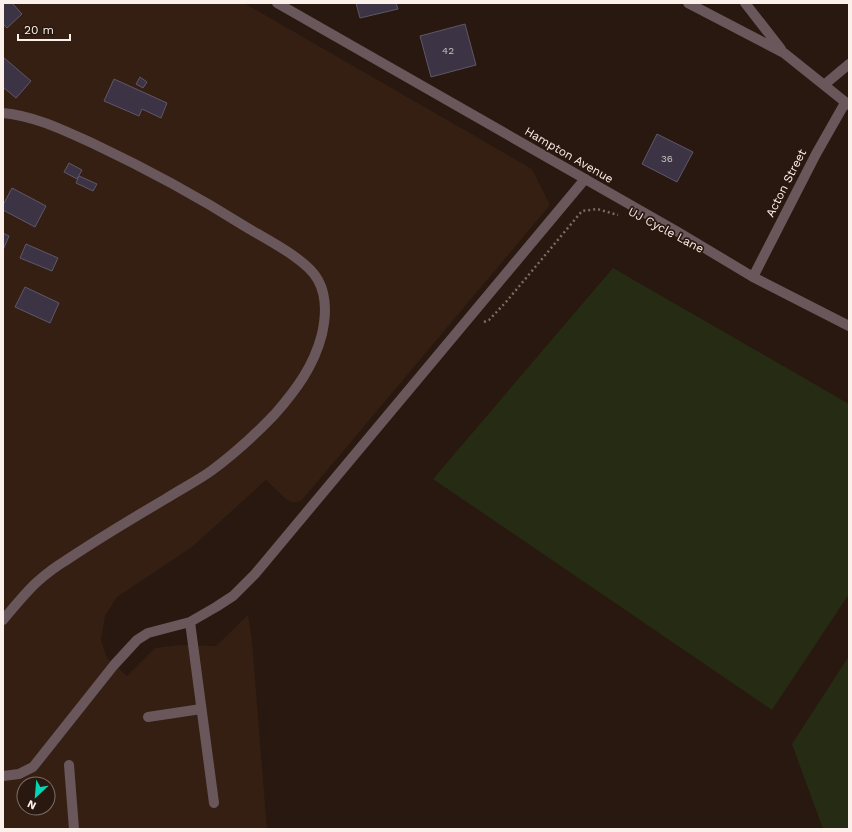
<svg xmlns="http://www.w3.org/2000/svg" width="852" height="832" font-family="'Work Sans',sans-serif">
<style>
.built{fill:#351f12;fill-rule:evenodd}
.green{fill:#252c13}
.building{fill:#3c3445;stroke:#5f5769}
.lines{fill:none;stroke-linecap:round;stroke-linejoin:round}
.path{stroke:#7a6c64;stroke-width:2.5;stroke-dasharray:2 3;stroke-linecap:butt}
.service{stroke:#6a575c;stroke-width:10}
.minor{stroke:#6a575c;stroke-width:10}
.labels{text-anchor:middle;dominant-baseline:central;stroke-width:3.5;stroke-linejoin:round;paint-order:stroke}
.number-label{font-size:10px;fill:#ccc1c1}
.street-label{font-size:12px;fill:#fcf0ea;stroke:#28180f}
</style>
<rect width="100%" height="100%" fill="#28180f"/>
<!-- built -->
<path class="built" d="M3,3H244L532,169L550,205L302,500L297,502H291L286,499L266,480L192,547L117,597L105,616L101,640L107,658L127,676L155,648L180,645L216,646L248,615L252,642L267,829H3ZM24,784H48V808H24Z"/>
<!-- green -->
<path class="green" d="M613,268L849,404V594L772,710L433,479Z
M849,656V829H823L792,744Z"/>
<!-- building -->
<path class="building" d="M3,3H12L22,14L7,28L3,24Z
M356,3H396L398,9L360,18Z
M465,24L476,65L431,77L420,36Z
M3,57L31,81L16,98L3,87Z
M140,77L147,82L143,88L136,84Z
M114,79L167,103L161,118L142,109L139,116L104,101Z
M657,134L693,152L677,182L642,164Z
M69,163L82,170L77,179L64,172Z
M79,176L97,184L93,191L76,183Z
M12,188L46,206L35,227L3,210V205Z
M3,233L9,236L3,250Z
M26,244L58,258L52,271L20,258Z
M25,287L59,303L50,323L15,307Z"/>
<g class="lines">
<!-- path -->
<path class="path" d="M484,322L489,320L506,302L582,211L597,209L618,215"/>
<!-- service -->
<path class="service" d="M3,113C35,116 63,130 92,143C145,168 197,196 246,227C266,239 308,260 318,280C327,296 326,316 322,334C314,366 296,390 275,414C255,435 234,454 211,471C197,481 181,489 167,498C133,518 98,539 65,561C55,567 46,574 37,582C25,593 14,607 3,620
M190,622L214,803
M148,717L201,709
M69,765L74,829
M3,776L19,774L33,767L114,665L137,640L148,633L190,622L216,607L233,596L255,574L585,179"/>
<!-- minor -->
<path class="minor" d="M277,3L678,232L753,277L849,326
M688,3L784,53L849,105
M745,3L781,49
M824,85L849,64
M753,277L816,154L845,103"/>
</g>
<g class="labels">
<!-- number labels -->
<g class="number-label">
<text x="448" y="50">42</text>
<text x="667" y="158">36</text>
</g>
<!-- street labels -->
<g class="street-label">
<text transform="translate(569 155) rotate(30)">Hampton Avenue</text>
<text transform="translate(786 183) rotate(-63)">Acton Street</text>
<text transform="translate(666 230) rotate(28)">UJ Cycle Lane</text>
</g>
</g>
<!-- border -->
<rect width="852" height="832" fill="none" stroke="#fcf0ea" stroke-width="8"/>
<!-- north arrow -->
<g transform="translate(36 796) rotate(206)"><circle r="19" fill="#28180f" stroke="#7d6e67"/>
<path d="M0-3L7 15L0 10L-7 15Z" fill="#04d5b6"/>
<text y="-6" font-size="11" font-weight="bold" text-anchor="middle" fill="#fcf0ea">N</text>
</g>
<!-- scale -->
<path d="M18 34v6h52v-6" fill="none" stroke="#fcf0ea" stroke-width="2"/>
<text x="24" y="34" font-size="12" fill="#fcf0ea" stroke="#28180f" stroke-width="3" paint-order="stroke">20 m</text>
</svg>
